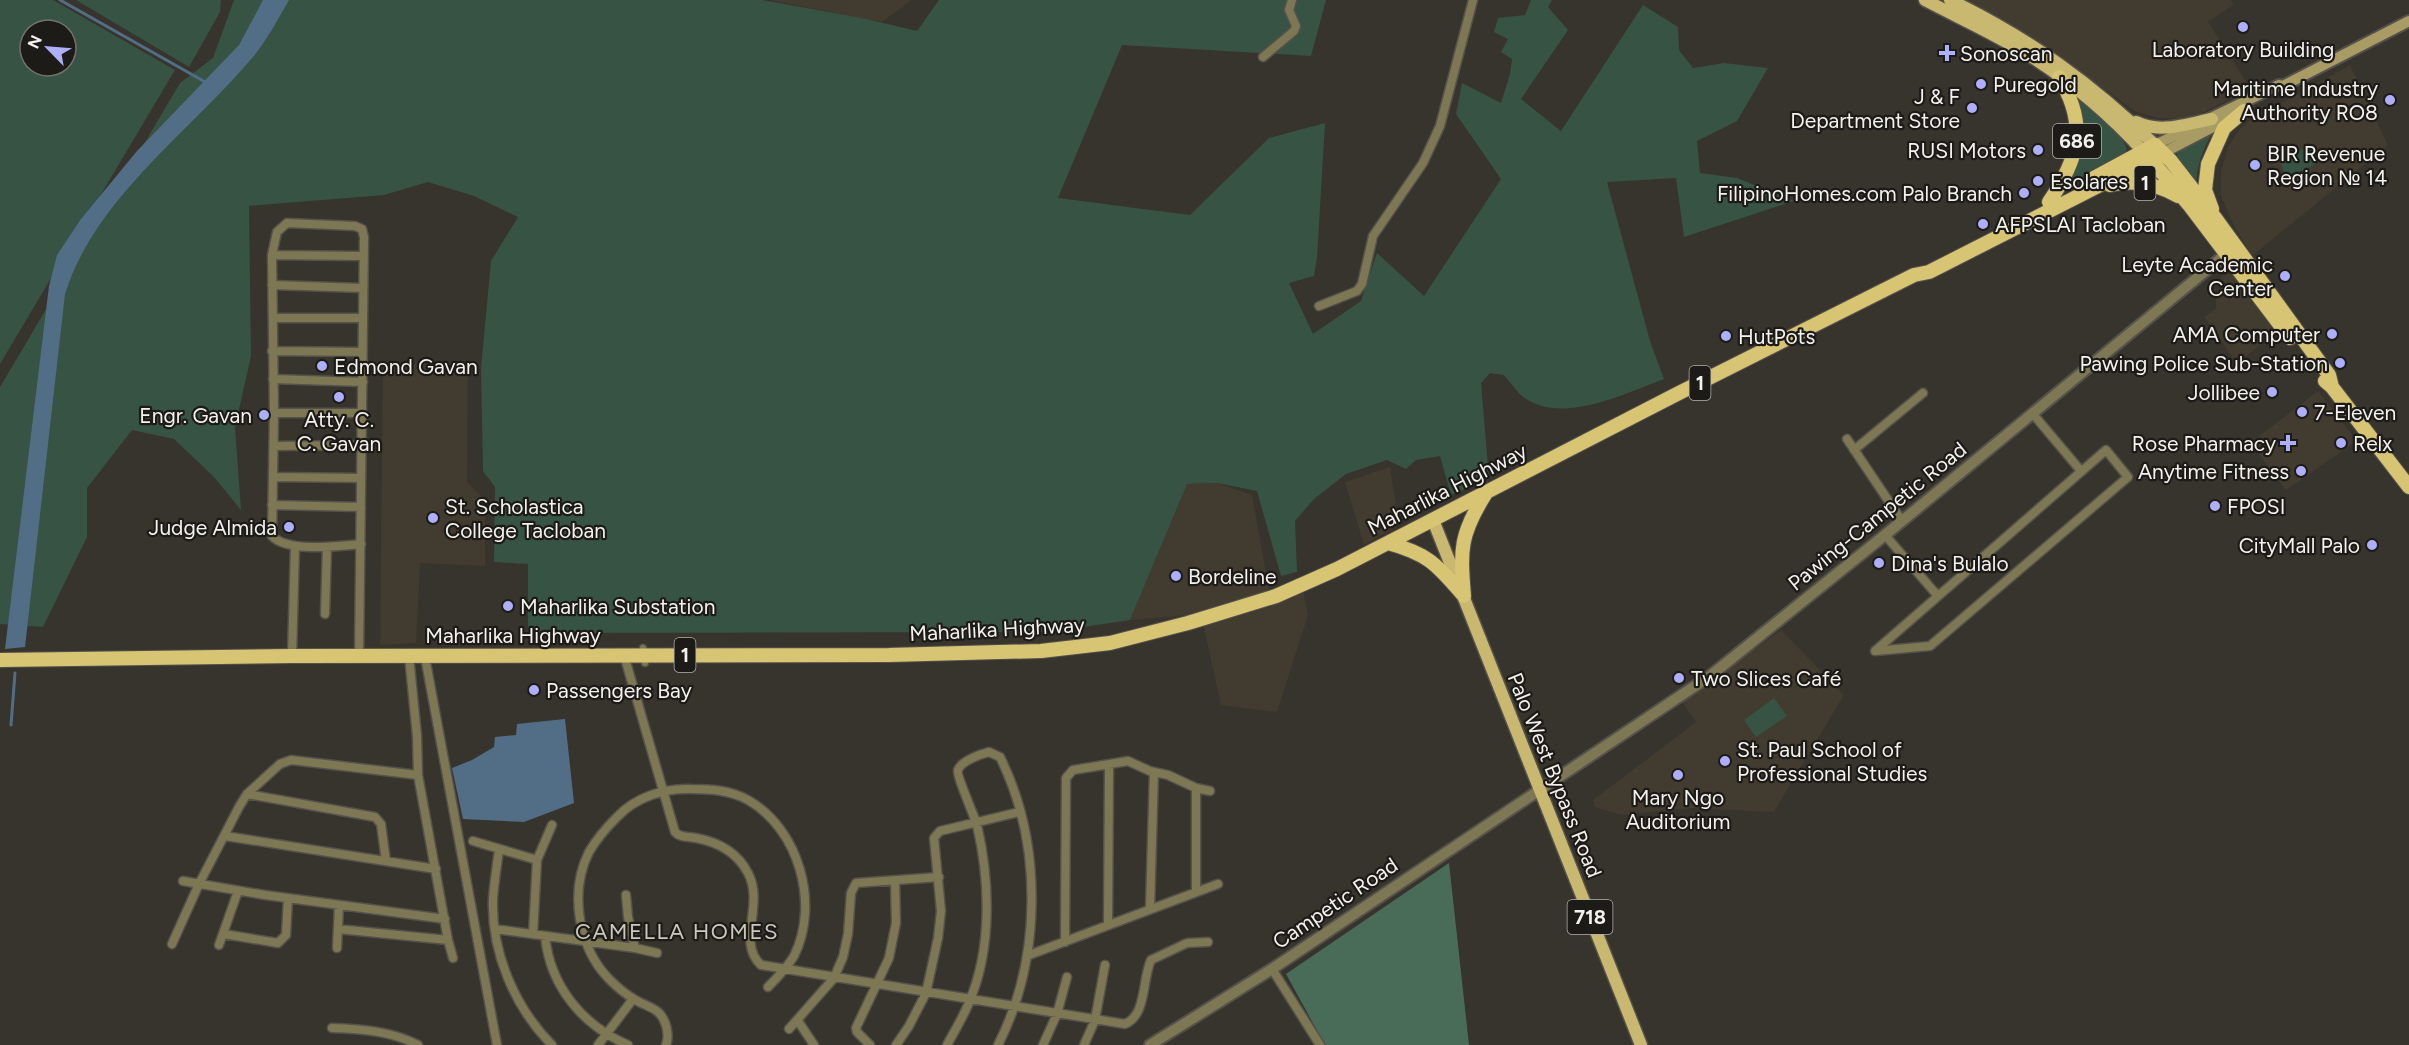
<svg xmlns="http://www.w3.org/2000/svg" width="2409" height="1045" font-family="Figtree,sans-serif">
<style>
.built{fill:#423b2f}
.green{fill:#375343;fill-rule:evenodd}
.forest{fill:#496c58}
.water{fill:#516e86}
.lines{fill:none;stroke-linecap:round;stroke-linejoin:round}
.stream{stroke:#516e86;stroke-width:3}
.pedestrian-casing{stroke:#55524c;stroke-width:9}
.minor-casing{stroke:#55524c;stroke-width:11}
.tertiary-casing{stroke:#55524c;stroke-width:14}
.secondary-casing{stroke:#55524c;stroke-width:14}
.primary-casing{stroke:#55524c;stroke-width:15}
.trunk-casing{stroke:#55524c;stroke-width:16}
.pedestrian{stroke:#7e7754;stroke-width:6}
.minor{stroke:#7e7754;stroke-width:8}
.tertiary{stroke:#7e7754;stroke-width:10}
.secondary{stroke:#a89c64;stroke-width:10}
.primary{stroke:#c9b86f;stroke-width:12}
.trunk{stroke:#d8c574;stroke-width:14}
.poi-dot{fill:#adaffb;stroke:#1d1b18;stroke-width:2}
.labels{text-anchor:middle;dominant-baseline:central;stroke-width:4.5;stroke-linejoin:round;paint-order:stroke}
.shield{fill:#1d1b18;stroke:#b3b1ac;stroke-width:1.5}
.shield-label{font-size:20px;font-weight:bold;fill:#f3f1ec}
.poi-label{font-size:21px;fill:#f3f1ec;stroke:#1d1b18;text-anchor:start}
.street-label{font-size:21px;fill:#f3f1ec;stroke:#1d1b18}
.neighbourhood-label{font-size:22px;letter-spacing:1.5px;fill:#cbc7be;stroke:#1d1b18}
</style>
<rect width="100%" height="100%" fill="#37342d"/>
<!-- built -->
<path class="built" d="M769,0H912L882,22Z
M1959,0H2231L2234,4L2208,22L2250,88L2191,119L2158,118L2136,112L2042,44Z
M2350,65L2388,145L2252,256L2233,224L2221,196V171L2228,147L2238,131L2249,121Z
M2232,269L2278,331L2237,363L2204,317L2216,309V298L2223,295L2221,277Z
M383,363L468,364L467,482L485,500V566L420,563L416,643L380,645Z
M2318,391L2357,441L2286,490L2250,443Z
M1390,467L1399,525L1364,545L1345,482Z
M1217,483L1252,495L1269,590L1301,580L1308,615L1277,712L1221,705L1201,614L1130,620L1186,484Z
M1781,630L1844,695L1774,812L1691,808L1621,815L1595,807L1593,800L1696,722L1682,702Z"/>
<!-- green -->
<path class="green" d="M0,0H53L175,70L0,364ZM30,30H66V66H30Z
M76,0H221L220,12L189,67Z
M234,0H762L862,18L917,31L939,0H1326L1311,56L1122,45L1058,198L1190,215L1269,138L1325,123L1317,258L1314,276L1289,283L1313,334L1361,301L1377,253L1424,296L1501,179L1456,114L1462,83L1501,103L1510,74L1512,59L1501,52L1508,39L1494,32L1498,18L1525,15L1531,0H1552L1548,7L1568,30L1521,99L1561,131L1643,5L1678,27L1679,50L1693,68L1724,63L1768,68L1737,121L1697,141L1700,173L1737,178L1794,201L1684,237L1676,178L1607,182L1650,341L1664,379C1626,393 1565,424 1526,399C1518,394 1510,382 1504,375L1490,373L1481,383L1489,479L1451,495L1440,456L1416,460L1406,469L1387,460L1346,474L1314,499L1295,521L1297,572L1281,576L1257,491L1217,483L1187,484L1130,620L1050,632L528,633V564L494,562L495,487L483,471L481,368L491,261L518,217L474,196L428,182L384,195L249,206L251,356L235,427L241,510L214,477L174,439L132,430L87,488V537L43,627L0,624V387L180,83L213,58Z
M2077,98C2090,102 2123,135 2127,149L2123,158L2071,184L2070,183L2076,167Z
M2211,135C2202,152 2195,169 2197,189L2176,159C2178,145 2200,140 2211,135Z
M2313,144L2321,161L2287,178L2279,160Z
M1774,698L1787,716L1756,737L1744,720Z"/>
<!-- forest -->
<path class="forest" d="M1449,863L1469,1045H1325L1286,974Z"/>
<!-- water -->
<path class="water" d="M263,0H289C278,19 266,42 252,58C189,133 95,198 65,294L25,647L5,649L49,286L57,255L81,219L137,151L239,45Z
M565,719L574,803L524,822L463,819L452,768L472,760L494,747L495,737L516,735L517,724Z"/>
<g class="lines">
<!-- stream -->
<path class="stream" d="M60,0L207,83
M11,725L15,673"/>
<!-- pedestrian casing -->
<g class="pedestrian-casing">
<path id="pedestrian" d="M643,648L645,663"/>
</g>
<!-- minor casing -->
<g class="minor-casing">
<path id="minor" d="M1263,57L1294,31L1296,26L1289,10L1292,0
M272,255L363,256
M272,285L362,288
M1319,306L1357,291L1362,284L1373,236L1423,163L1440,126L1473,0
M273,318H363
M272,351L362,352
M273,379L363,382
M274,413H363
M2033,414L2081,471
M1847,439L1902,521
M274,446L362,445
M1854,450L1923,393
M2106,450L2128,477L1930,646L1875,651Z
M273,477L361,478
M272,505L361,507
M1885,535L1937,595
M325,614L327,547
M624,655L675,832C680,838 688,836 696,838C718,842 737,852 748,873C765,905 736,942 761,965L1125,1024C1147,1015 1142,979 1151,960L1187,943L1208,942
M292,656L295,546
M359,656L364,237L362,229L355,226L287,223L277,232L272,255L274,413L272,536C288,553 339,546 361,544
M409,656L417,736L418,775L448,940L453,958
M425,657L497,1045
M1196,788V891
M247,794L375,817L381,824L386,861
M225,836L436,869
M473,841L537,860
M499,849C497,866 494,883 493,899C491,952 515,1008 552,1045
M183,881L265,895L445,919
M626,895L628,917L635,948
M1150,908L1154,772
M1108,925L1109,765
M338,929L448,940
M495,929L635,948L657,953
M224,934L278,943L286,935L288,898
M533,934L537,860L552,825
M545,936C550,986 582,1025 628,1045
M1065,942L1066,778L1073,770L1128,761L1150,771L1168,775L1196,788L1210,791
M172,944L199,884L239,807L247,794L280,764L291,760L418,775
M219,945L238,891
M337,948L339,905
M1029,955L1218,884
M1272,969L1320,1045
M798,1021L814,1045
M332,1028C362,1029 391,1031 418,1045
M789,1029L834,978L843,957L848,934L851,893L856,883L939,877
M598,1045L633,999
M666,1045C670,1035 666,1019 658,1012C651,1006 641,1004 634,999C625,994 616,986 609,979C578,947 569,892 589,852C596,840 607,827 617,817C636,797 664,788 691,789C710,789 730,790 748,800C799,829 820,904 794,956C787,968 778,977 768,987
M870,1045L857,1032L856,1028L889,958L896,923L895,881
M896,1045L909,1026L926,993L938,938L941,911L934,838L940,831L1019,812
M947,1045C955,1030 964,1016 970,1000C992,947 990,881 977,825C974,815 956,775 958,770C961,761 981,754 989,752L1000,757C1043,844 1042,958 998,1045
M1043,1045L1057,1014L1067,977
M1084,1045L1095,1020L1105,965"/>
</g>
<!-- tertiary casing -->
<g class="tertiary-casing">
<path id="tertiary" d="M1150,1045L1272,969L1710,676L1885,535L2226,254"/>
</g>
<!-- secondary casing -->
<g class="secondary-casing">
<path id="secondary" d="M2155,145L2279,85L2283,86L2409,21
M2163,153L2230,118"/>
</g>
<!-- primary casing -->
<g class="primary-casing">
<path id="primary" d="M1925,0C1961,19 2000,36 2035,59C2075,85 2111,116 2143,151
M1950,0C2030,39 2091,83 2155,145
M2136,122C2161,134 2186,124 2212,119
M1433,520L1641,1045"/>
</g>
<!-- trunk casing -->
<g class="trunk-casing">
<path id="trunk" d="M2147,155L2190,206L2290,338
M2094,178L2155,145L2171,161L2216,219L2329,375L2332,387
M2110,185C2134,179 2157,184 2178,196
M2049,202C2079,158 2088,125 2059,77
M2212,209L2205,190L2208,164L2224,128L2244,111
M2325,381L2332,387L2409,487
M1388,543C1429,554 1437,565 1464,596
M1464,596C1460,549 1460,534 1486,493
M0,660L292,656L889,655L1041,651L1110,643L1188,623L1276,596L1337,569L1677,394L1914,275L1929,272L2163,153"/>
</g>
<!-- pedestrian -->
<use href="#pedestrian" class="pedestrian"/>
<!-- minor -->
<use href="#minor" class="minor"/>
<!-- tertiary -->
<use href="#tertiary" class="tertiary"/>
<!-- secondary -->
<use href="#secondary" class="secondary"/>
<!-- primary -->
<use href="#primary" class="primary"/>
<!-- trunk -->
<use href="#trunk" class="trunk"/>
</g>
<!-- markers -->
<g class="poi-dot">
<circle cx="2243" cy="27" r="6"/>
<path d="M1944 44h6v6h6v6h-6v6h-6v-6h-6v-6h6z"/>
<circle cx="1981" cy="84" r="6"/>
<circle cx="2390" cy="100" r="6"/>
<circle cx="1972" cy="108" r="6"/>
<circle cx="2038" cy="150" r="6"/>
<circle cx="2255" cy="165" r="6"/>
<circle cx="2038" cy="181" r="6"/>
<circle cx="2024" cy="193" r="6"/>
<circle cx="1983" cy="224" r="6"/>
<circle cx="2285" cy="276" r="6"/>
<circle cx="2332" cy="334" r="6"/>
<circle cx="1726" cy="336" r="6"/>
<circle cx="2340" cy="363" r="6"/>
<circle cx="322" cy="366" r="6"/>
<circle cx="2272" cy="392" r="6"/>
<circle cx="339" cy="397" r="6"/>
<circle cx="2302" cy="412" r="6"/>
<circle cx="264" cy="415" r="6"/>
<path d="M2285 434h6v6h6v6h-6v6h-6v-6h-6v-6h6z"/>
<circle cx="2341" cy="443" r="6"/>
<circle cx="2301" cy="471" r="6"/>
<circle cx="2215" cy="506" r="6"/>
<circle cx="433" cy="518" r="6"/>
<circle cx="289" cy="527" r="6"/>
<circle cx="2372" cy="545" r="6"/>
<circle cx="1879" cy="563" r="6"/>
<circle cx="1176" cy="576" r="6"/>
<circle cx="508" cy="606" r="6"/>
<circle cx="1679" cy="678" r="6"/>
<circle cx="534" cy="690" r="6"/>
<circle cx="1725" cy="761" r="6"/>
<circle cx="1678" cy="775" r="6"/>
</g>
<g class="labels">
<!-- shield labels -->
<g class="shield">
<rect x="2053" y="124" width="48" height="34" rx="4.5"/>
<rect x="2134.5" y="166" width="21" height="34" rx="4.5"/>
<rect x="1689.5" y="366" width="21" height="34" rx="4.5"/>
<rect x="674.5" y="638" width="21" height="34" rx="4.5"/>
<rect x="1567.5" y="900" width="45" height="34" rx="4.5"/>
</g>
<g class="shield-label">
<text x="2077" y="141">686</text>
<text x="2145" y="183">1</text>
<text x="1700" y="383">1</text>
<text x="685" y="655">1</text>
<text x="1590" y="917">718</text>
</g>
<!-- poi labels -->
<g class="poi-label">
<text x="2243" y="49" text-anchor="middle">Laboratory Building</text>
<text x="1960" y="53">Sonoscan</text>
<text x="1993" y="84">Puregold</text>
<text x="2378" y="88" text-anchor="end">Maritime Industry<tspan x="2378" dy="24">Authority RO8</tspan></text>
<text x="1960" y="96" text-anchor="end">J &amp; F<tspan x="1960" dy="24">Department Store</tspan></text>
<text x="2026" y="150" text-anchor="end">RUSI Motors</text>
<text x="2267" y="153">BIR Revenue<tspan x="2267" dy="24">Region № 14</tspan></text>
<text x="2050" y="181">Esolares</text>
<text x="2012" y="193" text-anchor="end">FilipinoHomes.com Palo Branch</text>
<text x="1995" y="224">AFPSLAI Tacloban</text>
<text x="2273" y="264" text-anchor="end">Leyte Academic<tspan x="2273" dy="24">Center</tspan></text>
<text x="2320" y="334" text-anchor="end">AMA Computer</text>
<text x="1738" y="336">HutPots</text>
<text x="2328" y="363" text-anchor="end">Pawing Police Sub-Station</text>
<text x="334" y="366">Edmond Gavan</text>
<text x="2260" y="392" text-anchor="end">Jollibee</text>
<text x="2314" y="412">7-Eleven</text>
<text x="252" y="415" text-anchor="end">Engr. Gavan</text>
<text x="339" y="419" text-anchor="middle">Atty. C.<tspan x="339" dy="24">C. Gavan</tspan></text>
<text x="2276" y="443" text-anchor="end">Rose Pharmacy</text>
<text x="2353" y="443">Relx</text>
<text x="2289" y="471" text-anchor="end">Anytime Fitness</text>
<text x="445" y="506">St. Scholastica<tspan x="445" dy="24">College Tacloban</tspan></text>
<text x="2227" y="506">FPOSI</text>
<text x="277" y="527" text-anchor="end">Judge Almida</text>
<text x="2360" y="545" text-anchor="end">CityMall Palo</text>
<text x="1891" y="563">Dina's Bulalo</text>
<text x="1188" y="576">Bordeline</text>
<text x="520" y="606">Maharlika Substation</text>
<text x="1691" y="678">Two Slices Café</text>
<text x="546" y="690">Passengers Bay</text>
<text x="1737" y="749">St. Paul School of<tspan x="1737" dy="24">Professional Studies</tspan></text>
<text x="1678" y="797" text-anchor="middle">Mary Ngo<tspan x="1678" dy="24">Auditorium</tspan></text>
</g>
<!-- street labels -->
<g class="street-label">
<text transform="translate(1447 489) rotate(-27)">Maharlika Highway</text>
<text transform="translate(1877 516) rotate(-39)">Pawing-Campetic Road</text>
<text transform="translate(997 629) rotate(-3)">Maharlika Highway</text>
<text x="513" y="635">Maharlika Highway</text>
<text transform="translate(1555 775) rotate(68)">Palo West Bypass Road</text>
<text transform="translate(1335 903) rotate(-34)">Campetic Road</text>
</g>
<!-- neighbourhood labels -->
<g class="neighbourhood-label">
<text x="677" y="931">CAMELLA HOMES</text>
</g>
</g>
<!-- north arrow -->
<g transform="translate(48 48) rotate(295)"><circle r="28" fill="#1d1b18" stroke="#73716d" stroke-width="1.5"/>
<path d="M0-4.5L10 22L0 15L-10 22Z" fill="#adaffb"/>
<text y="-9" font-size="16" font-weight="bold" text-anchor="middle" fill="#f3f1ec">N</text>
</g>
</svg>
